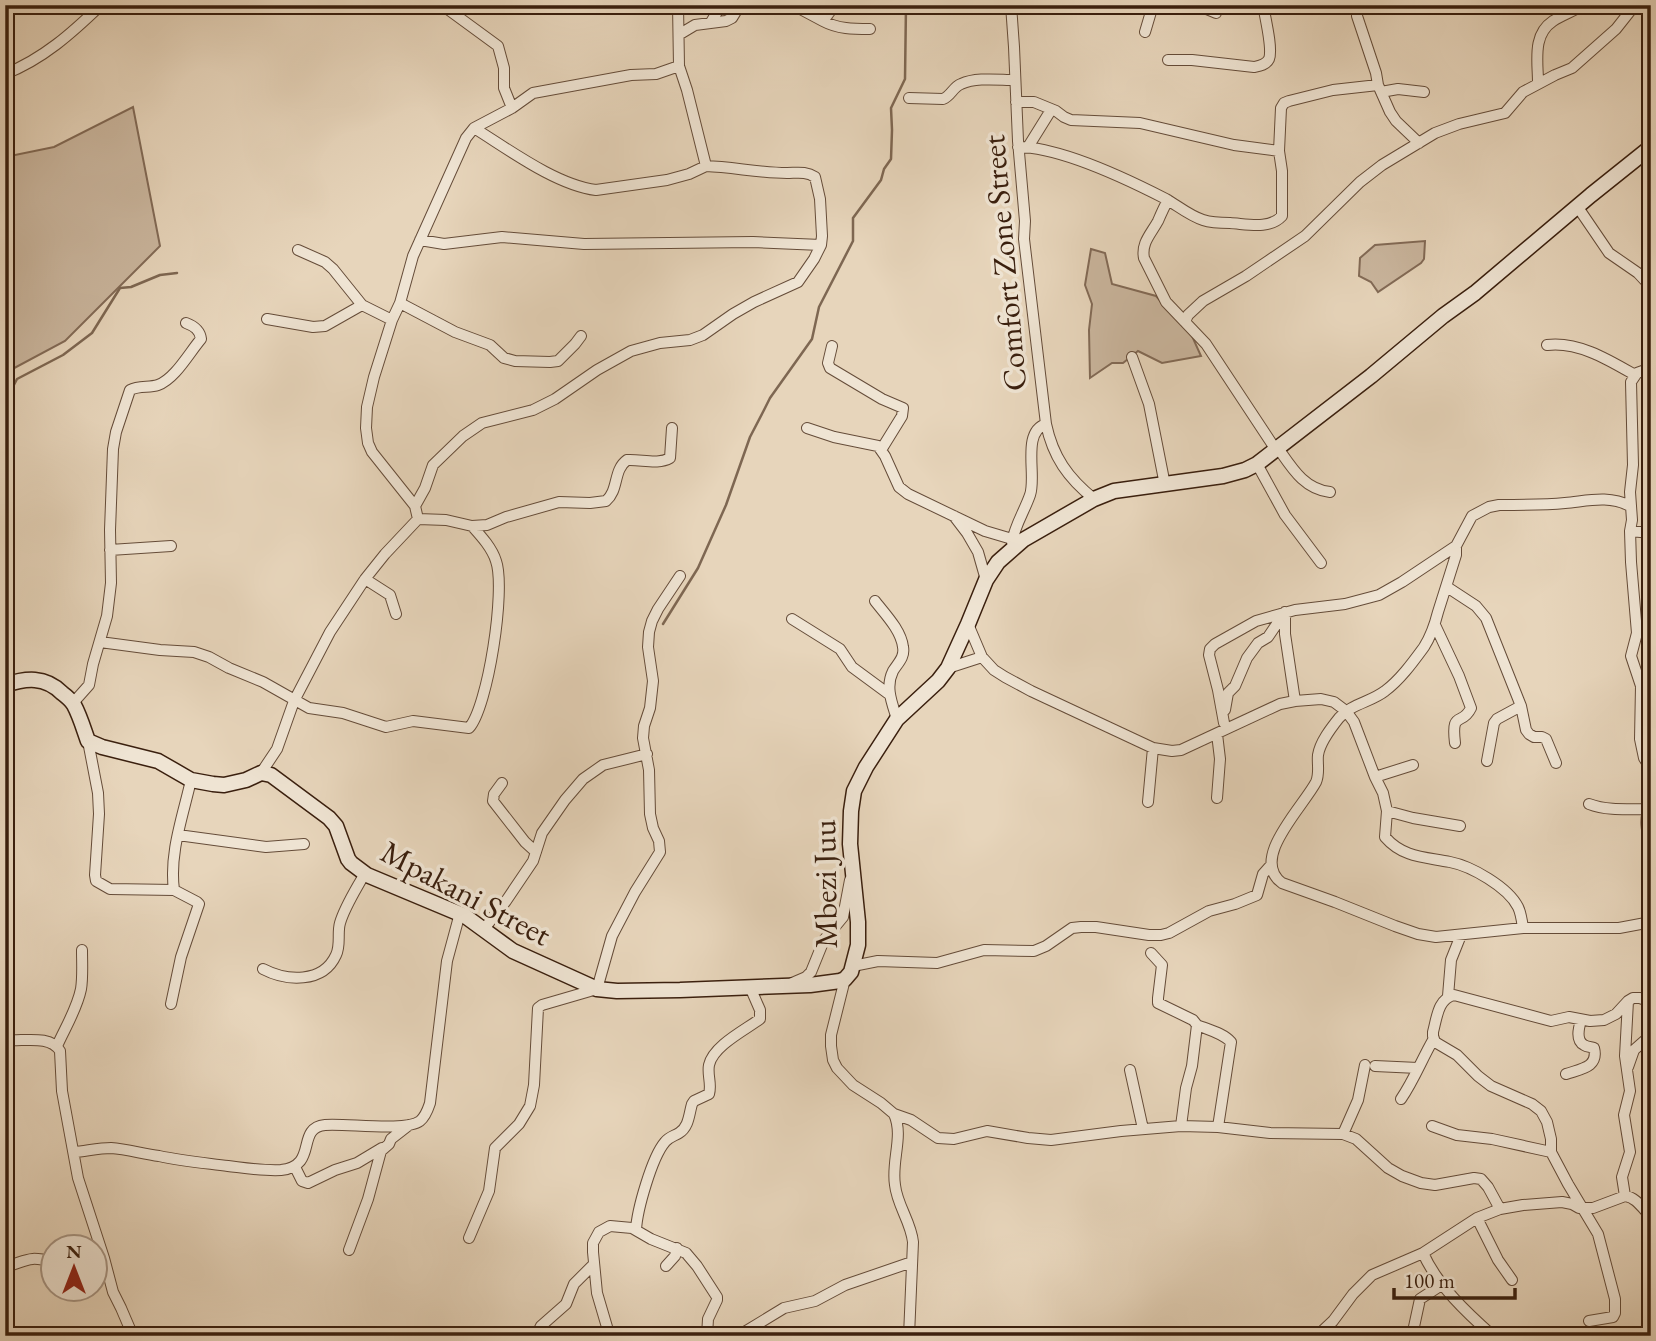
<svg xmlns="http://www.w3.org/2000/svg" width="1656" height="1341" font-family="'EB Garamond',serif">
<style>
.green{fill:#cab69e;stroke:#826a56;stroke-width:2}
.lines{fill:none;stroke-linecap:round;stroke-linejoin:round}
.stream{stroke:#7e6752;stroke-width:2.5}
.street-casing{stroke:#654c39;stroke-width:12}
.secondary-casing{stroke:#3a1f0e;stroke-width:17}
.street{stroke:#efe4d3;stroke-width:10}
.secondary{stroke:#efe4d3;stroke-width:14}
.labels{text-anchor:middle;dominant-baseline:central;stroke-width:7;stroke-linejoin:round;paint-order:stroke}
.street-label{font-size:32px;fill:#3a1f0e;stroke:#efe4d3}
</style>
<rect width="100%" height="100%" fill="#e7d5bb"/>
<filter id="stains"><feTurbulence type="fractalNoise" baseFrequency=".00286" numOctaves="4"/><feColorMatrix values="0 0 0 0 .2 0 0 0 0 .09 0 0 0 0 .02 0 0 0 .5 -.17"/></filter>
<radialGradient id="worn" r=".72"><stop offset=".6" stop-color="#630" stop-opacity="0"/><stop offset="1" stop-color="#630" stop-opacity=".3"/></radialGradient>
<!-- green -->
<path class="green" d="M133,107L160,246L65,341L5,373V219L8,217L5,214V157L54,147Z
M1425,241L1424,259L1421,263L1378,292L1371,282L1359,276L1360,258L1375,245Z
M1091,249L1105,253L1112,284L1156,296L1192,336L1201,356L1162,363L1138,351L1123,363H1112L1090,378L1089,330L1092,304L1085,285Z"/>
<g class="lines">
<!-- stream -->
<path class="stream" d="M5,402L17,379L63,355L92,333L120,288L131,287L160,275L177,273
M663,624L698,568L726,505L750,437L764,410L770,398L812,339L819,307L853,241V218L881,180L884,169L891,159L892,130L891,108L905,79L906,5"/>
<!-- street casing -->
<g class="street-casing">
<path id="street" d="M442,5L498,46L504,68V88L512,108
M793,5L823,21L835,5
M1011,5L1014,47L1018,141L1025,221L1024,239L1046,424C1053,457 1068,478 1094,499
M1197,5L1216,13
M1357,16L1376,73L1378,85L1390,112L1396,121L1419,143
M823,21C838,29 853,29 870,29
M711,22L717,12L718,5
M1145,32L1153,5
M680,34L695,25L726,21L732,18L740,5
M1168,60H1192L1254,67C1259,66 1266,65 1269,59C1273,49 1265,17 1263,5
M5,74C43,59 72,33 101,5
M1538,83C1538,61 1532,35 1553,21C1562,15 1574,11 1583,5
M1381,92L1398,89L1424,92
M909,98L943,99C951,96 953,87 961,84C977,77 998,80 1015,80
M1016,102H1034L1056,111L1064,117L1071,120L1140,123L1234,145L1279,151
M474,128C508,149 556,185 596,190L667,180L689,174L706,166
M1018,147C1061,147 1127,179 1166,199C1178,206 1190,216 1203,220C1212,223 1222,223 1230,223C1247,224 1269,230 1282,216V171L1279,151L1281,108L1284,103L1289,101L1333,90L1378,85
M1028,147L1051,110
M1168,200C1164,207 1161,214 1158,221C1151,234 1141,243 1144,258L1166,302L1206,344L1276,450
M1577,206L1609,253L1638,273L1651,287
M420,240L444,244L502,237L584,244L753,242L821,245
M298,250L325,262L333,269L362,305L392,320
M400,303L455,332L490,345L504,358L515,361L550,362L558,361L575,344L581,336
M267,319L313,327L325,326L362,305
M1185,322L1188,315L1203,301L1246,276L1305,236L1360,182L1382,165L1435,133L1459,124L1505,113L1523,92L1555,75L1572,68L1616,29L1635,5
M1547,345C1578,341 1609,360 1635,375
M832,346L828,363L830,368L882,399L903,408L902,416L881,450
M1132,357L1149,404L1165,485
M1651,368L1637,373L1631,382L1633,465L1630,492L1632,520L1630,531L1631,562L1637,633L1631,656L1641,686L1640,739L1644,758L1651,769
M807,428L834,437L878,446L885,456L899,487L908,494L985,531L1012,539
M1278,448C1292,468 1304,489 1330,492
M1257,464L1285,515L1321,563
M415,506L425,488L433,465L463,436L482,423L533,410L555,399L597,370L631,351L660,343L690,340L703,335L733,314L754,302L798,282L814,259L821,245L822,236L820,199L815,177C806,171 797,173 787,173C760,173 733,167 706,166L687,90L679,66
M954,516L967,533L978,552L986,580
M418,519L446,520L472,526L487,525L506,517L559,502L590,503L606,501C619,490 613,470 627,460C641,459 658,465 670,458L672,428
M1630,531L1651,533
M1012,542C1015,525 1024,512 1030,495C1037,476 1021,432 1046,424
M1456,546V555C1450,574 1444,593 1438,612C1435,624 1431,636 1424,647C1413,662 1400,680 1385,691C1371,702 1351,704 1339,718C1331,728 1320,742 1318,755C1317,764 1320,773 1316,782C1303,807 1249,859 1282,883L1335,902L1395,926L1418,934L1436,937L1523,928H1619L1651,922
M110,550L171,546
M365,579L390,595L396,614
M1447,587L1476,606L1486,618L1521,706L1526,730L1529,734L1534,737H1542L1546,739L1556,763
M875,601C885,614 901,630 903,647C905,657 898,663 893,671C885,687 892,703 897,719
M1285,613V634L1295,701
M792,619L840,649L852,667L890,695
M968,624L982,657L994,670L1005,677L1031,691L1153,748L1172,751L1181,750L1280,704L1295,701L1321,699L1334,702L1346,711L1354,722L1375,777L1383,793L1387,811L1385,837C1403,858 1426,857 1450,862C1471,866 1508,887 1518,907C1521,913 1522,921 1523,928
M1435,625L1459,676L1471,708C1462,727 1451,709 1455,743
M100,642L160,650L194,652L209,657L229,668L263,682L309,708L343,713L386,727L413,721L469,728C488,707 506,589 496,561C492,548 481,536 472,526
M948,668L982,657
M73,703L89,685L93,664L107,616L111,583L110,530L113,449L116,432L130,390C139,385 149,388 158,385C175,379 189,353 201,339C200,330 194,326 186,323
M1225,710L1228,693L1235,686L1247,658L1258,643L1268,637L1285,612
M1224,723L1218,690L1209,655L1210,649L1215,644L1256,621L1295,610L1345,604L1379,595L1402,582L1456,546L1472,516L1489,507L1499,505C1521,505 1544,505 1565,503C1588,501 1608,495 1630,506
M1217,734L1220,759L1217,798
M88,741L98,793L99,814L95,875L96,881L110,889L174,890
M1487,761L1494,723L1497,719L1521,706
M261,773L277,749L294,701L330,632L365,579L385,554L418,519L415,506L372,452L368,443L366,428L367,407L374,377L392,320L400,303L413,256L466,138L474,128L512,108L533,93L631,75L656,74L679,66L678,5
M1375,777L1413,765
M502,783L494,794L493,801L525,842L536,852
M1148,802L1153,748
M1589,804C1607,811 1628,809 1648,809
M1650,806C1643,820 1648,835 1651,850
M1387,811L1413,818L1460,826
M178,835L266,847L304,844
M484,929L506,901L533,861L542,833L565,800L583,779L603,765L647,754
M1151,953L1162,965L1158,998V1003L1193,1020L1197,1025L1192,1066L1186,1088L1181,1126
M853,966L878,961L937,963L984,950L1034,951L1046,946L1072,928L1081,927H1096L1149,935H1161L1169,933L1209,911L1235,904L1257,895L1263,874L1271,865
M263,969C286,981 323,984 336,955C341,945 337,933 340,923C345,906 357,888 365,873
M845,979L831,1035V1046L833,1060L837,1068L853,1085L881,1103L894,1114L911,1120L938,1138L954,1139L987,1131L1028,1138L1051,1140L1121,1131L1181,1126L1218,1127L1270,1133L1343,1134L1356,1139L1388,1168L1402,1176L1421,1183L1435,1185L1474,1178L1481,1179L1488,1187L1500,1209
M792,983L806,977L811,972L824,940L843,917L850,880
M1448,996L1451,960L1461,935
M171,1004L181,957L199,904L197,902L174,890C169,853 183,816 191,780
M1197,1025C1209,1030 1223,1033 1231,1042L1218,1127
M5,1040C22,1042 50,1034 60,1051L62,1091L78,1178L104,1258L113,1292L121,1308L133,1336
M57,1046C65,1028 77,1009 81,989C83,977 82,963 82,950
M1375,1066L1418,1068
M1628,1067L1634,1050L1651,1035
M1130,1070L1143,1129
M1566,1074C1580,1069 1599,1068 1594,1048C1591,1047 1587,1047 1584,1045C1575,1040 1579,1027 1581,1020
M1401,1099C1414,1080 1422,1059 1433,1040
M894,1114C904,1136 891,1161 895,1185C897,1205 911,1222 913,1242L909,1336
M1432,1126L1457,1135L1492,1139L1551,1152
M1343,1134L1358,1100L1365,1065
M74,1152C86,1151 99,1148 111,1148C127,1149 143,1154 159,1156C182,1161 205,1163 228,1166C245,1168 263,1171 281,1170C319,1166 295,1128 325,1125C346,1123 405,1132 420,1121C426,1116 428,1109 430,1103L447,961L460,913
M295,1167L302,1181L308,1183L335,1170L357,1163L382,1148
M1625,1196L1622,1177L1630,1152L1624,1115L1630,1091L1625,1056L1628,1001
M1477,1218L1498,1260L1512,1280
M636,1230C637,1210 652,1157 665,1142C669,1137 674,1136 679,1133C689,1127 689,1114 692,1104L694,1101L709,1094C712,1084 707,1075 709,1065C713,1046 745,1030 760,1019V1010L750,987
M469,1238L489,1191L495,1148L519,1124L530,1106L534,1085L538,1008L542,1005L597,989L612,936L635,892L660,852L659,841L653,828L650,814L649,770L643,738L644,726L650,708L653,681L648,647L649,632L652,621L658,609L680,576
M349,1250L368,1199L381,1151L389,1144L391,1139L409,1125
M1423,1253C1437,1285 1467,1313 1493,1336
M666,1266L675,1256L677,1248
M5,1267C27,1261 28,1255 52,1262
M1589,1321L1613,1317L1615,1313V1299L1598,1234L1568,1184L1551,1152V1139L1547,1122L1541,1111L1532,1104L1491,1086L1478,1076L1457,1055L1435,1042L1433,1036V1032C1437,1017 1438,999 1454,995L1551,1021L1569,1017L1590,1021L1604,1020L1616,1014L1628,1001L1633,998H1640L1651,1002
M607,1327L597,1293L593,1252V1243L599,1232L610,1226L632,1228L651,1239L686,1253L697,1266L717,1297V1300L708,1319L707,1336
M1638,1332L1651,1334
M536,1336L541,1326L566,1304L574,1284L594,1264
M738,1336L784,1308L815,1301L845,1285L912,1262
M1317,1336L1333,1321L1353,1294L1372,1275L1423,1253L1477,1218L1500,1209L1523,1205L1562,1202L1572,1204L1579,1208H1593L1625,1196C1636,1197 1643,1209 1651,1217
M1412,1336L1420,1299L1443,1284"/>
</g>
<!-- secondary casing -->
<g class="secondary-casing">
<path id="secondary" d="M5,685C26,678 45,676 62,693C66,696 71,700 74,705C80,716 84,730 88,741L102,747L158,761L191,780L213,784L224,785L246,780L261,773L271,775L329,818L336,826L348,859L351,863L367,875L465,916L513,951L597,989L617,991L680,990L810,985L840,981L845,979L851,972L858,945V922L850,844L851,811L854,791L866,767L897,719L938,681L948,668L968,624L986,580L998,562L1023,540L1094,499L1114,491L1223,476L1245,470L1257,464L1371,376L1443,316L1475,293L1591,195L1651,147"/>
</g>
<!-- street -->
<use href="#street" class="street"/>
<!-- secondary -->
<use href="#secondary" class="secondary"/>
</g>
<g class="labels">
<!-- street labels -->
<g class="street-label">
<text transform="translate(1004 263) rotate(-95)">Comfort Zone Street</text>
<text transform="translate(825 884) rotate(-91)">Mbezi Juu</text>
<text transform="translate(466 893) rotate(28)">Mpakani Street</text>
</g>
</g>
<!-- margin -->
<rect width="1656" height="1341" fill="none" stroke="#e7d5bb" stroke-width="28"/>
<rect x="7" y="7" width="1642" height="1327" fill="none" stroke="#3a1f0e" stroke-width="3.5"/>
<rect x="14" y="14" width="1628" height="1313" fill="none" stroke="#3a1f0e" stroke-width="2"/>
<!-- north arrow -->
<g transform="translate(74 1268)"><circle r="33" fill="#efe4d3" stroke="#a79584" stroke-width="2"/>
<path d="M0-5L12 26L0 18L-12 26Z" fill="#8f2418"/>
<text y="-10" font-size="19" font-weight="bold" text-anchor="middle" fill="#3a1f0e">N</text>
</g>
<!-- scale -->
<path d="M1394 1288v10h121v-10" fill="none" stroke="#3a1f0e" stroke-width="3.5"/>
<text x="1404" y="1288" font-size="21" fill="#3a1f0e" stroke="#efe4d3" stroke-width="5" paint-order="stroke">100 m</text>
<rect width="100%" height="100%" filter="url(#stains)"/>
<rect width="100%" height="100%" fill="url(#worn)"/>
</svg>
